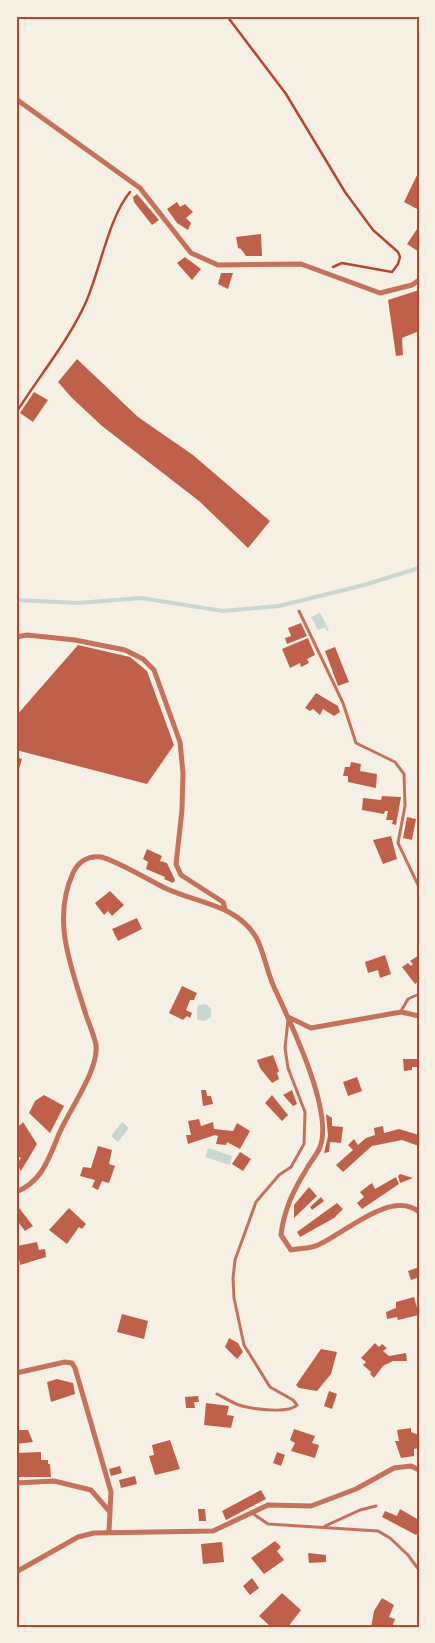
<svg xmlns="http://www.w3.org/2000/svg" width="435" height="1643" font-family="'Sofia Sans Condensed',sans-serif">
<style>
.water{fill:#c9d6d2}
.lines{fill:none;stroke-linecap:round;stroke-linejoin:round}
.stream{stroke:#c9d6d2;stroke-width:4}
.building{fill:#bf614a}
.path{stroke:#b5482f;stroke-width:2.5}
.service{stroke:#c5725c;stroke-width:3}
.minor{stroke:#c5725c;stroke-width:5}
.neatline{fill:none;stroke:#b5482f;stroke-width:2}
</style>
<rect width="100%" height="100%" fill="#f6efe4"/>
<!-- water -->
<path class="water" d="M320,613L329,630L327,631L325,627L318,630L311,617Z
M206,1004L211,1009V1017L205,1021L197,1020V1008L199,1005Z
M122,1122L129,1128L118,1142L111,1136Z
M208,1148L232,1156L230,1165L205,1157Z"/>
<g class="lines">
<!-- stream -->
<path class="stream" d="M16,600L78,603L141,598L223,611L279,606L364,585L419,568"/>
</g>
<!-- building -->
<path class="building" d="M419,171V210L404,202Z
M137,194L159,220L152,225L134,202L133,197Z
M177,202L180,207L185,204L193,212L186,218L191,223L188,230L177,223L167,209Z
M419,226V252L407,244Z
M261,234L262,256H246L241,249L238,248L236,237Z
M185,257L201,269L192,280L177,263Z
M221,273H233L228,289L218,284Z
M419,290V331L402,338L403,355L396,356L388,300Z
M77,359L138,417L193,455L270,521L248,548L199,501L102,426L72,398L58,382Z
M34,392L48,400L33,422L20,413Z
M301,623L307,636L287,644L285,638L291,636L288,628Z
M308,638L315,655L307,659L309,663L301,667L300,663L290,668L282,649Z
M78,645L130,657L147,671L174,745L147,784L16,750V716Z
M335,647L349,682L338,686L325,651Z
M316,693L338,706L340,712L334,716L323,709L320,715L313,709L310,711L305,708Z
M16,757L22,759L17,776H16Z
M351,762L361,764L360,771L377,774L376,788L348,782V776H343L345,767H350Z
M382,796L401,797L396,825L392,824L393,820H386L388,811H385L384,814L362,810L363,798L381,800Z
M407,817L416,819L412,840L403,838Z
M391,836L397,859L383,864L373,840Z
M147,849L162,856L160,861L167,863L175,880L173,883L164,879L165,877L146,869L148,862L143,859Z
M110,891L124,905L112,916L108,911L104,915L95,903Z
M137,918L142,929L118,941L112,929Z
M385,955L391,974L380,978L378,970L368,973L365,962Z
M419,955V981L415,984L402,967L408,963L411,966L413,964L410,961Z
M182,986L197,993L194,1000H190L186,1010L192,1013L190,1018L187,1016L183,1020L169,1013Z
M273,1055L279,1071L277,1073L279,1079L272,1083L260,1068L257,1060Z
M403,1059H419V1067H412V1070L404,1071Z
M357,1077L362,1091L348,1096L343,1082Z
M201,1090H206L207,1096H211L213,1104L203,1106Z
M292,1090L297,1104L293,1106L283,1095Z
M44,1095L64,1106L50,1133L29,1113L35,1101Z
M272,1095L288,1115L282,1121L265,1103Z
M326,1114L332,1118V1126L343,1127L341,1143L330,1142L329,1152L324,1153L328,1136Z
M199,1119L201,1126L213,1122L214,1129L233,1131L237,1123L250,1131L240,1149L227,1142L226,1145L216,1144L218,1136L215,1135L188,1144L186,1135H191L188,1121Z
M23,1122L37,1144L21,1171L17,1164L21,1158L16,1155V1129Z
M383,1126L384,1133L399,1129L419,1135V1146L402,1140L372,1146L343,1172L336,1165L353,1150L348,1145L354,1139L358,1145L366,1138L375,1135L374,1128Z
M98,1146L112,1150L109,1164L115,1166L109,1183L102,1181L98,1190L92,1187L95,1180L80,1176L83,1167L91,1168Z
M240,1152L251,1159L243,1171L232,1164Z
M400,1174L413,1178L400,1183L398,1176Z
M396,1177L399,1184L362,1209L357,1203L364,1197L360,1192L372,1183L375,1189Z
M309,1187L317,1196L294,1218V1205Z
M321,1197L324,1201L312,1210L310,1207Z
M337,1203L343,1209L334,1218L300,1237L297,1232Z
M16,1204L33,1226L25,1231L16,1219Z
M69,1208L86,1224L82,1229L79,1227L67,1244L49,1230Z
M37,1242L39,1250L45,1249L46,1257L20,1265L17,1246Z
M419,1267V1277L411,1280L408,1271Z
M414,1297L419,1315L398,1320L397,1317L387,1319L386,1312L396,1308V1302Z
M122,1314L148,1321L144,1339L117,1332Z
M229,1338L238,1343L243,1352L237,1359L225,1347Z
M375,1343L379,1347L382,1344L387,1348L383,1351L389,1356L406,1353L407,1361H393L383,1366L374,1378L370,1374L371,1372L363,1365L366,1362L361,1358Z
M321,1349L337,1352L331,1374L317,1391L299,1388L296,1385Z
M57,1379L73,1383L75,1394L51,1402L47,1382Z
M329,1391L337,1394L332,1409L324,1406Z
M198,1396L199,1402H194L195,1408H186L185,1397Z
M206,1403L229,1406L227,1415L234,1416L231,1428L204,1425Z
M411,1428V1432L419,1435V1448L414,1449V1456L401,1458L395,1441H399L397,1430Z
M294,1429L315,1436L312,1443L319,1445L315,1458L291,1451L295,1443L290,1440Z
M16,1430H28L33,1442L16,1444Z
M170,1440L180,1469L155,1475L149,1456L154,1455L152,1445Z
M41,1452V1460H48V1464H50L51,1477H16V1453Z
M277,1452L285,1455L281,1466L273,1463Z
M120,1466L122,1473L111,1476L109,1469Z
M135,1476L137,1484L121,1488L119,1480Z
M261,1490L266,1499L226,1520L222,1511Z
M198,1509H205L206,1521H199Z
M400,1509L419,1520V1531L416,1535L382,1517L385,1511L397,1516Z
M275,1541L281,1547L277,1551L284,1560L264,1574L251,1558Z
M222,1542L224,1562L203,1564L201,1544Z
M308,1553L326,1555V1562L309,1563Z
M252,1578L259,1588L250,1595L243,1586Z
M282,1593L301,1610L288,1627H271L259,1616Z
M382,1598L394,1605L389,1617L395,1619L392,1627H371L374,1611Z"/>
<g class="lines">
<!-- path -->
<path class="path" d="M227,16L286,94L345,192L373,230L398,252L400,257L398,264L392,272L342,263L333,267
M16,413C39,376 68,342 86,302C100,270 109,217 130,192"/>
<!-- service -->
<path class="service" d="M299,611L343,703L356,743L395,762L404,774L405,806L398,843L419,887
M401,1011L408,999L419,994
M217,1394C225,1398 234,1404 242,1406C254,1409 289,1414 297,1405L293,1400L270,1387L244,1345L234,1298L233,1278L235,1260L256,1202L279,1175L291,1167L304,1144L305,1112L288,1068L285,1048L288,1020
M252,1513L268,1524L378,1531L390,1538L408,1555L419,1570
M325,1526L360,1510L376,1506"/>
<!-- minor -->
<path class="minor" d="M16,99L140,188L191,253L218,265L301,264L380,293L412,285L419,280
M16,637L27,635L75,640L125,650L143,659L154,670L180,742L183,773L182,810L176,864L181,875L223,902L225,909
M288,1017L311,1028L401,1012L419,1016
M16,1192C42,1182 49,1158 59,1134C69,1110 99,1070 96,1045C94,1035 89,1024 86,1015C72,969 51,921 73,873C78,862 88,855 101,857C113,859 151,881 165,888C196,903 236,904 256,937C264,952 267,972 274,987C290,1022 334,1111 320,1147C317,1155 310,1162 306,1170C293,1191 284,1210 281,1235L291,1250C300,1248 310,1249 318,1245C344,1234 391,1189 419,1212
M16,1373L65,1362L72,1363L75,1368L111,1492L109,1531
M16,1483L54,1481L91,1490L110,1512
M16,1572L78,1537L94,1533L213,1531L268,1505L311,1506L356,1489L394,1468L411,1466L419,1470"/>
</g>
<!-- border -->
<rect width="435" height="1643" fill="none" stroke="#f6efe4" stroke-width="35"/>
<rect x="18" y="18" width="400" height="1608" class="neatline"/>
</svg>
